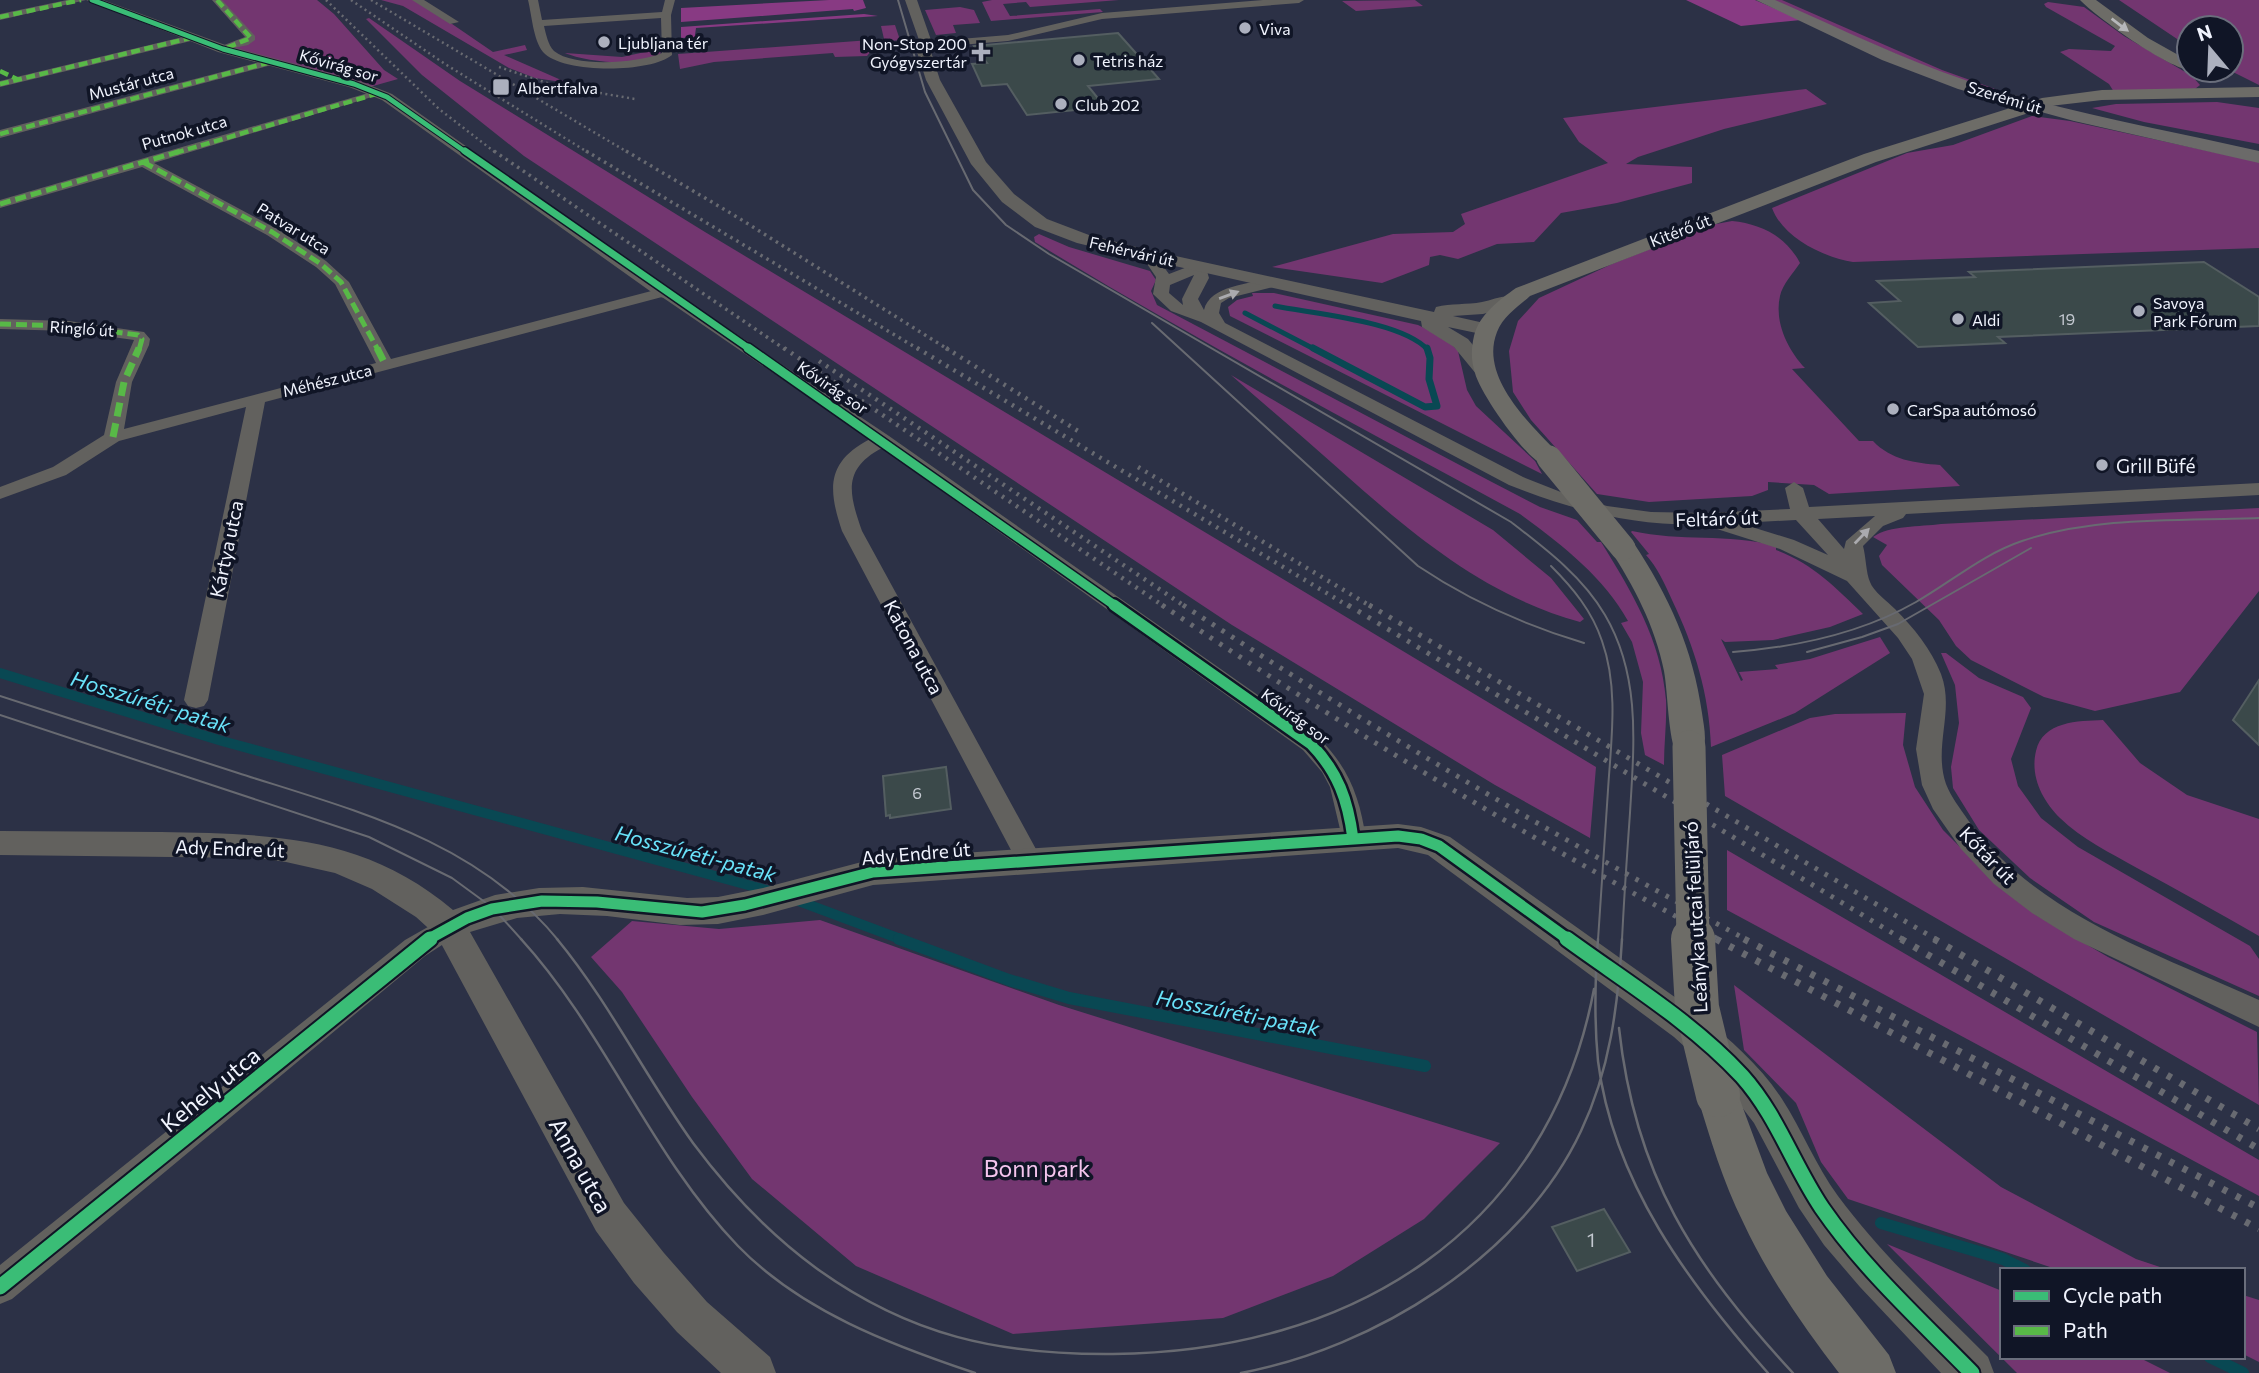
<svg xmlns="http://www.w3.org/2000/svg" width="2259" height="1373" font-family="Commissioner,sans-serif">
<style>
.green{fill:#733670}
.forest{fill:#883a83}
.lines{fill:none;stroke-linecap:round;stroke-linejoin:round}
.stream-far3{stroke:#094853;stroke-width:5}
.stream-far2{stroke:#094853;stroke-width:7}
.stream-far1{stroke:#094853;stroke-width:10}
.stream{stroke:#094853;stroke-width:12}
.building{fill:#3b494a;stroke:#545e61;stroke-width:2}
.minor{fill:#62615e;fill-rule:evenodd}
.tertiary{fill:#62615e;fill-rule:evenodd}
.secondary{fill:#6d6c67;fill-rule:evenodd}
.primary{fill:#6b6a69;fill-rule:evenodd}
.tram-far1{stroke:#686a71;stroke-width:2}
.tram{stroke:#686a71;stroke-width:2.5}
.rail-far4{stroke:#686a71;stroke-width:2.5;stroke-dasharray:2 3.5;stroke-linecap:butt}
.rail-far3{stroke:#686a71;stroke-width:3.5;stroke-dasharray:2.5 4.5;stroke-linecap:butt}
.rail-far2{stroke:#686a71;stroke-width:4.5;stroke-dasharray:2.5 6;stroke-linecap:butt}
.rail-far1{stroke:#686a71;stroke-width:5;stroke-dasharray:3.5 8;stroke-linecap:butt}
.rail{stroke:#686a71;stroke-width:7;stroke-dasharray:5 10;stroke-linecap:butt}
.secondary-bridge-far2{stroke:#6d6c67;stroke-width:25}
.secondary-bridge-far1{stroke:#6d6c67;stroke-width:33}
.secondary-bridge{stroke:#6d6c67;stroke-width:44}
.quiet-far2{stroke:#58b947;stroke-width:4.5;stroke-dasharray:9 4.5;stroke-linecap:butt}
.quiet-far1{stroke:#58b947;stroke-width:5;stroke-dasharray:11 5;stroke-linecap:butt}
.quiet{stroke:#58b947;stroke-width:7;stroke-dasharray:14 7;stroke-linecap:butt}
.cycleway-far4-casing{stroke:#101526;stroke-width:7}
.cycleway-far3-casing{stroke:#101526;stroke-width:10}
.cycleway-far2-casing{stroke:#101526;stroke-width:12}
.cycleway-far1-casing{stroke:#101526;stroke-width:16}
.cycleway-casing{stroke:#101526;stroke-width:19}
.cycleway-far4{stroke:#3abd76;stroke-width:5}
.cycleway-far3{stroke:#3abd76;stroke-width:7}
.cycleway-far2{stroke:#3abd76;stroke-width:9}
.cycleway-far1{stroke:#3abd76;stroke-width:11}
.cycleway{stroke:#3abd76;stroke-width:15}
.oneway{fill:#b6b7ba}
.oneway2{fill:#aaaaae}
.poi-dot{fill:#acb0be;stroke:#101526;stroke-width:2.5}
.labels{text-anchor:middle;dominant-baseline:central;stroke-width:7;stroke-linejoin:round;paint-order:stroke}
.far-poi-label{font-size:16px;fill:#f1f4fe;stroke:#101526;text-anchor:start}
.far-street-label{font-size:16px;fill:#f1f4fe;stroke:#101526}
.number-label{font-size:16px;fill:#c4c9d1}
.poi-label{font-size:19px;fill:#f1f4fe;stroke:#101526;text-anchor:start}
.street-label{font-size:19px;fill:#f1f4fe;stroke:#101526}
.near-number-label{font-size:19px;fill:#c4c9d1}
.water-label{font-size:21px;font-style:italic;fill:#69e3fa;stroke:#101526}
.near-street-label{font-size:23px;fill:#f1f4fe;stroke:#101526}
.near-park-label{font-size:23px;fill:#f5c5ee;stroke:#101526}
</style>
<rect width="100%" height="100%" fill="#2c3146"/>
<!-- green -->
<path class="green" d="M217,0H317L334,14L384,70L398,79L366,88L223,49L249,41Z
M381,0H417L493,52L525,45L527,50L504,55L568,83L535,78L509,68L403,6Z
M992,0H1119L1030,7L1026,2L1003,4L1010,16L1100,9L1103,12L991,21L982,2Z
M1415,0L1423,6L1356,11L1342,1Z
M1770,0H1782L1942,70L2012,95L1945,75Z
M2119,0H2259V85L2229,70L2231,28H2189V47Z
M2048,2L2084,7L2124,36L2192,76L2200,85L2195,89L2114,92L2109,84L2060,52L2069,49L2111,51L2115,46L2046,7L2044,4Z
M960,7L974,10L980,23L953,25L956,33L936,35L925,10Z
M369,18L460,81L705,232L1596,767L1590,838L1495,785L1232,625L524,156L422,75L366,19Z
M895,25L900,40L891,41L889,45L872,50L867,56L835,57L833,53L714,62L680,69L678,54L884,39L881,26Z
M659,49L661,53C644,69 586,62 565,53L622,57Z
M1806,89L1827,104L1724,129L1638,157L1626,164L1692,167V183L1617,203L1561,213L1534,242L1497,244L1458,259L1440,255L1430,257L1429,265L1382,283L1272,267L1393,234L1453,232L1465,224L1461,214L1608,163L1579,142L1563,118Z
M2217,102L2259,108V144L2144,122L2092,108L2116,104Z
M2032,116L2070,121L2259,162V248L1853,262C1823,257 1783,238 1772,208L1907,153L1953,145Z
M1732,221C1761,224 1786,236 1800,263C1794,272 1782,285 1780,296C1774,322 1788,350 1805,368L1792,369L1859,441H1873C1891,460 1915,463 1940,465L1960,486L1829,494L1814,485L1768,482V490L1752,496L1649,502L1597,494L1531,420L1513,392L1509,351L1518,321L1539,298L1612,264L1711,225Z
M1039,234L1069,247L1150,271L1156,280L1151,291L1157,305L1488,480L1540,507L1577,520L1597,542H1601C1632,592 1661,640 1666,700C1667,721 1664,743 1664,765L1645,755L1641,733L1643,682L1632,642L1621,623L1628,621C1603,576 1561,544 1520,514C1357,425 1193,339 1035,242L1034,237Z
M1252,293H1274L1418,325L1447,339L1458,351L1467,390L1476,406L1535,461L1542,474L1230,316L1228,307L1237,300L1253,296Z
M1231,375L1493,530L1551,578L1584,619L1580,622C1485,596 1412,534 1340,470C1304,438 1267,407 1231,375Z
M2259,508V591L2180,692L2095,711L2044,697L1971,660L1956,646L1939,620L1882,565L1879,556L1887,545L1873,537C1890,525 1920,527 1941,524Z
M1632,531C1681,542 1727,533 1776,546V550C1813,564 1835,587 1863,614L1830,627L1773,640L1725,642L1721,639L1741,681L1743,680L1739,672L1778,669L1775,665L1810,659L1880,637L1890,653L1795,713L1711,747C1709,694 1695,648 1672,600C1665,584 1657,567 1646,555L1649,554L1631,532Z
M1941,653H1946L1979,678L2023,697L2031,708L2011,759L2018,786L2041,818L2078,847L2250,946L2259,959V996L2094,922L2030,878L1979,830L1953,788L1951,767L1959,723L1955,685Z
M1906,713L1903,745L1915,787L1943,830L1991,878L2036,915L2108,957L2257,1032L2259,1105L1725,796L1722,755L1810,718L1835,714Z
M2103,720L2140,763L2187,795L2259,819V936C2219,913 2178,890 2137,868C2111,853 2081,839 2060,818C2042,800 2030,776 2036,751C2043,721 2078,721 2103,720Z
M1727,850L2259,1160V1196L1727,910Z
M820,920L1059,1005L1500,1143L1424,1219L1333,1276L1223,1318L1013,1334L856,1266L752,1179L692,1097L622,992L591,957L632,921L719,929Z
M1734,985L2001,1187L2136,1259L2169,1270H2059L1848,1199L1821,1162L1796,1103L1744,1050Z
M1887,1244L2002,1291V1357H2138L2170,1373H2017Z
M2243,1295L2259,1300V1362L2243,1354Z"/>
<!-- forest -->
<path class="forest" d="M829,0H863L866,8L854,11L853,9L681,22V8Z
M1686,0H1755L1801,20L1741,26Z
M864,14L878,16L696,28L695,35L701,37L681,38V27Z"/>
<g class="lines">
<!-- stream-far3 -->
<path class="stream-far3" d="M1275,306C1314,314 1402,321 1428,350
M1245,313L1316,350"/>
<!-- stream-far2 -->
<path class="stream-far2" d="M1313,348L1425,407L1437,406L1429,379L1430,358L1427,348"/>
<!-- stream-far1 -->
<path class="stream-far1" d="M0,673L222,741L770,891
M796,900L903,940"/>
<!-- stream -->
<path class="stream" d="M899,939L1009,980L1069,998L1425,1066
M1881,1223L2003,1259L2025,1270
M2210,1357L2243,1373"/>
</g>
<!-- building -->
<path class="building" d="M1118,33L1159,79L1088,86L1105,107L1027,115L1007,84L982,86L972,64L987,63L974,46Z
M2204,262L2259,297V326L1998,337L2005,343L1918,347L1869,303L1900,301L1877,281L1975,277L1969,272Z
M2259,680V745L2233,720Z
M946,767L951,809L890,818V815L886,816L883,776Z
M1604,1209L1630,1252L1577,1271L1552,1227Z"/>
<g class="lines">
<!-- minor -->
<path class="minor" d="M67,0H86L0,20V14Z
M212,0H222L255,36V40L248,45L219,51V47L245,37Z
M412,0H424L459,22L450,24Z
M528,0H538L542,20L662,12L665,0H675L671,15L672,55C651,73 562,74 543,52C533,39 532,16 528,0ZM661,18L662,53C638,63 575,68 554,51C548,45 546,34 544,26Z
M1263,0H1304L1299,3L1102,19L1008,41L924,48L919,45L924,42L1008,35L1102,13Z
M191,35L196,38L195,40L0,87V81Z
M271,59L275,60V64L0,138V130Z
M375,91L385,93L154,163L277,229L326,261L349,282L391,359L659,289H669L889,436L1319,738C1349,768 1360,798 1366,839L1362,846L1353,849L1344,846L1330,787L1322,772L1303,750L882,448C842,469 849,494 862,531L1043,862L1039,869L1030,872L1021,869L842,531C828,489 826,462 870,439L662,297L265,402L208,700L204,706L196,708L188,706L184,700L246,407L119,441L66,475L0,499V487L53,467L104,435L116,382L134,340L69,331L0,329V319L69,321L144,332L150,339L149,345L132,382L124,429L376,363L335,284L316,267L267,235L142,167L0,208V200Z
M1148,251L1153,252L1169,274L1195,264H1205L1209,278L1198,299L1204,310C1210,285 1250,284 1272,278L1277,280L1280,283L1277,286L1229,298L1221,303L1219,313L1225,323L1523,477L1571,496L1607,506L1651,512L1704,513L1790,509L1785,488L1794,482L1803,488L1809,507L2259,483V495L1906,514L1903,518L1883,526L1863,546C1866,557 1866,573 1870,582C1873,591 1888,602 1895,609C1914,628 1931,649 1941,674C1955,711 1933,746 1946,784C1951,797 1960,808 1968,820C2035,914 2158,954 2259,1000V1027L2074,939L2032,913L1994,884L1961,849L1933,809L1922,785L1916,749L1924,694L1912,659L1898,638L1847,581L1780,549L1717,529L1715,524C1641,528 1577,512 1509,485L1201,322L1171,311L1153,294L1156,277L1141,255ZM1194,275L1182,299L1183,305L1169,293L1170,285ZM1875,516L1846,541L1844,549L1818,519ZM1796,520L1828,555L1794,540L1739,523Z
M449,915L459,918L463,926L459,934L425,956L12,1299L0,1304V1265L405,940Z"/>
<!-- tertiary -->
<path class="tertiary" d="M86,0H103L228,46L359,81L392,94L673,292L664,298L657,296L382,100L349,87L218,52Z
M905,0H917L931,40V52L940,80L986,162L1014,194L1047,219L1089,235L1148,250L1434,312L1436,307C1451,303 1467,305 1482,302C1493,300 1503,294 1515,297L1517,301L1515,305L1483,314L1453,316L1493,325L1496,329L1493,333L1486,335L1448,327L1468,339L1494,371L1491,375H1477L1454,347L1422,327L1421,321L1148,260L1077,243L1035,227L1002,202L971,164L926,80L917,52L919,40Z
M1398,824L1421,827L1450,837L1700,1015C1730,1040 1760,1065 1782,1099C1802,1130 1816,1166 1838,1196C1882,1255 1936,1305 1988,1357L1994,1373H1941L1860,1287L1824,1245L1799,1208L1754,1123L1721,1080L1674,1037L1428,855L1398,848L873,885L763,915L718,924L680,925L607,916L560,914L517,918L470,932L624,1203L664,1253L707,1302L770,1357L776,1373H721L677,1332L634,1283L596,1231L437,936L416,917L372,889L335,873L286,862L258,858L0,855V831C54,831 107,832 161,832C270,834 365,835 453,910L495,895L539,888L583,887L687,898L718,897L763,888L873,859Z"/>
<!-- secondary -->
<path class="secondary" d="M2080,0H2096L2148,38L2189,61V70H2195C2176,75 2095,16 2080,0Z
M2259,87V97L2102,100L2050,106L1876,162L1530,296C1518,307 1503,316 1497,332C1479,377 1530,424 1558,453L1562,458L1558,463C1552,465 1548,466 1542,464C1524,456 1480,393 1475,373C1471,361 1471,349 1474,336C1479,315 1499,300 1516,288L1864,154L2042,98L2102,90Z
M1623,539L1633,542C1669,596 1693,649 1702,713C1704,727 1708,743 1701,756L1689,759L1677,756C1668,738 1668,693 1664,671C1655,626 1634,586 1609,548L1613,542Z
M1718,1075L1733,1081L1767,1173L1786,1211L1827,1276L1889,1355L1896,1373H1839C1803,1326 1768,1276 1743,1222C1723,1182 1710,1138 1697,1095L1703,1081Z"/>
<!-- primary -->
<path class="primary" d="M1756,0H1775C1839,28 1902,59 1968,81C2063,112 2162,129 2259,151V163L2074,121L1958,89L1882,60Z"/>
<!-- tram-far1 -->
<path class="tram-far1" d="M898,0L925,92L973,190L1006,225L1049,254L1511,522C1546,549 1583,577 1605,615C1641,676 1634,745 1630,813C1627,855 1624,898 1622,940
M1152,323L1418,566C1470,601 1524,625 1584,643
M1551,566C1573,588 1592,611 1602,641C1619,689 1611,741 1608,790C1605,840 1601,890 1598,940
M1733,652C1797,647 1860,634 1916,602C1951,582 1983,554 2022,541C2096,516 2181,521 2259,518
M1807,652L1862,637L1898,624L2031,548
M0,696C79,722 159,747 238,773C356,811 476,840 558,940
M0,715L369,837L452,878L493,908L522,940"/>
<!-- tram -->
<path class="tram" d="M521,939C605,1031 651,1156 738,1246C801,1311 891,1345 975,1373
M557,939C609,1002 645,1076 693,1143C728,1190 768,1233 816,1268C910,1336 999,1355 1113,1354C1350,1352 1548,1232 1594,989
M1598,939C1595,979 1594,1020 1598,1061C1613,1182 1689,1284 1768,1373
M1619,1028C1635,1176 1694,1266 1793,1373
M1241,1373C1374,1348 1522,1257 1581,1131C1610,1070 1618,1005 1622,939"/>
<!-- rail-far4 -->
<path class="rail-far4" d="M326,0L439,109L496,153
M351,0L445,64L589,153
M371,0L629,153
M499,67L553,85L635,99"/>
<!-- rail-far3 -->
<path class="rail-far3" d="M494,151L786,350
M586,151L920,350
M626,151L737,217L949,350"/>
<!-- rail-far2 -->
<path class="rail-far2" d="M784,348L1165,607
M917,348L1350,607
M946,348L1078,431
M819,361L1186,607
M1138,467L1372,607"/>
<!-- rail-far1 -->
<path class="rail-far1" d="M1162,605C1342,727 1528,838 1720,940
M1183,605C1366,725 1554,836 1747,940
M1348,605L1904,940
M1369,605L1937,940"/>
<!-- rail -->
<path class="rail" d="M1716,939L2259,1229
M1744,939L2259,1208
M1901,939L2259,1149
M1934,939L2259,1129"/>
<!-- secondary-bridge-far2 -->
<path class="secondary-bridge-far2" d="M1549,458L1623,548"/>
<!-- secondary-bridge-far1 -->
<path class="secondary-bridge-far1" d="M1689,747L1693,940"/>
<!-- secondary-bridge -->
<path class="secondary-bridge" d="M1693,939L1697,1008L1718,1095"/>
<!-- quiet-far2 -->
<path class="quiet-far2" d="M217,0L251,38L226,48
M0,17L81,0
M0,71L19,80
M0,84L190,38
M0,134L267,63
M175,153L376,94"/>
<!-- quiet-far1 -->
<path class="quiet-far1" d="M143,162L272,232L321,264L341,282L378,350
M0,204L181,151
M0,324L69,326L138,335L142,339L139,350"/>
<!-- quiet -->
<path class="quiet" d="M377,348L385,364
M113,437L124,382L139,348"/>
<!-- cycleway-far4 casing -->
<g class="cycleway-far4-casing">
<path id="cycleway-far4" d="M92,0L223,49L354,84L387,97L467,153"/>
</g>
<!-- cycleway-far3 casing -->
<g class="cycleway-far3-casing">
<path id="cycleway-far3" d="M465,151L751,350"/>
</g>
<!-- cycleway-far2 casing -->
<g class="cycleway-far2-casing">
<path id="cycleway-far2" d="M748,348L1117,607"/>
</g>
<!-- cycleway-far1 casing -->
<g class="cycleway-far1-casing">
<path id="cycleway-far1" d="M1114,605L1311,744C1338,772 1348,800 1353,839
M427,940L467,918L492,909L542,901L597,902L702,912L745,905L873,872L1398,836L1421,839L1439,846L1569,940"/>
</g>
<!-- cycleway casing -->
<g class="cycleway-casing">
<path id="cycleway" d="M1567,939C1626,982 1692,1022 1742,1076C1777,1115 1793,1165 1822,1208C1864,1269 1920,1320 1972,1373
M0,1287L430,939"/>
</g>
<!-- cycleway-far4 -->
<use href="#cycleway-far4" class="cycleway-far4"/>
<!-- cycleway-far3 -->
<use href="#cycleway-far3" class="cycleway-far3"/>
<!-- cycleway-far2 -->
<use href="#cycleway-far2" class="cycleway-far2"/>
<!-- cycleway-far1 -->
<use href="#cycleway-far1" class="cycleway-far1"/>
<!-- cycleway -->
<use href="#cycleway" class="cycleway"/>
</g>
<!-- one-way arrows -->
<defs><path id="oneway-solid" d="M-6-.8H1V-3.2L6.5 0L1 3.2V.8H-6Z" transform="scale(1.75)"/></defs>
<use class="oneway" href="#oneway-solid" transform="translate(2120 25) rotate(37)"/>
<g class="oneway2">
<use href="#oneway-solid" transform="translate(1229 295) rotate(-20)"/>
<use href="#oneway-solid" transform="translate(1862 536) rotate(-46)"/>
</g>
<!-- markers -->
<g class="poi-dot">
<circle cx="1245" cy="28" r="7"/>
<circle cx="604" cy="42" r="7"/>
<path d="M977.5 41.5h7v7h7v7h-7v7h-7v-7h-7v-7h7z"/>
<circle cx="1079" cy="60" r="7"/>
<rect x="492" y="78" width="18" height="18" rx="3.5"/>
<circle cx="1061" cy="104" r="7"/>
<circle cx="2139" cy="311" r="7"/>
<circle cx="1958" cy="319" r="7"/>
<circle cx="1893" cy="409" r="7"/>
<circle cx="2102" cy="465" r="7"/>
</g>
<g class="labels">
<!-- far-poi labels -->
<g class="far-poi-label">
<text x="1259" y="28">Viva</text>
<text x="618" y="42">Ljubljana tér</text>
<text x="967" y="43" text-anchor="end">Non-Stop 200<tspan x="967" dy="18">Gyógyszertár</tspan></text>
<text x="1093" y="60">Tetris ház</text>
<text x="517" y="87">Albertfalva</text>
<text x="1075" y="104">Club 202</text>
<text x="2153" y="302">Savoya<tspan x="2153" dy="18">Park Fórum</tspan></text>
<text x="1972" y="319">Aldi</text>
<text x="1907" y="409">CarSpa autómosó</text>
</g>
<!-- far-street labels -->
<g class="far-street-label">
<text transform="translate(339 65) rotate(16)">Kővirág sor</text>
<text transform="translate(131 83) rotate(-15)">Mustár utca</text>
<text transform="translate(2005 97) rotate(17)">Szerémi út</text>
<text transform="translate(184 132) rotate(-16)">Putnok utca</text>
<text transform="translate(294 228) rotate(32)">Patvar utca</text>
<text transform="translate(1680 230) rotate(-21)">Kitérő út</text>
<text transform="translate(1132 251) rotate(13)">Fehérvári út</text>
<text transform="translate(82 328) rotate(4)">Ringló út</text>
<text transform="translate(327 380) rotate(-14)">Méhész utca</text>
<text transform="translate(833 387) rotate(34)">Kővirág sor</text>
<text transform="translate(1296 716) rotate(37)">Kővirág sor</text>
</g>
<!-- number labels -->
<g class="number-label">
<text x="2067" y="318">19</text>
<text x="917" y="792">6</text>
</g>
<!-- poi labels -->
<g class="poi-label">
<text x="2116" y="465">Grill Büfé</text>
</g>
<!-- street labels -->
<g class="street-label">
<text transform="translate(1717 518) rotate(-2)">Feltáró út</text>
<text transform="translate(226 549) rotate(-78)">Kártya utca</text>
<text transform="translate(914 647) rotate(62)">Katona utca</text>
<text transform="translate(230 848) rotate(2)">Ady Endre út</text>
<text transform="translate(916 853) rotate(-5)">Ady Endre út</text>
<text transform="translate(1988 855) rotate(46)">Kőtár út</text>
<text transform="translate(1695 917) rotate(-93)">Leányka utcai felüljáró</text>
</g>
<!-- near-number labels -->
<g class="near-number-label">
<text x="1591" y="1239">1</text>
</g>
<!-- water labels -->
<g class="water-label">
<text transform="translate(151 701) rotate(17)">Hosszúréti-patak</text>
<text transform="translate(696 853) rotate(15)">Hosszúréti-patak</text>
<text transform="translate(1238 1012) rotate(11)">Hosszúréti-patak</text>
</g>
<!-- near-street labels -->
<g class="near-street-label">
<text transform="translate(210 1089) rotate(-39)">Kehely utca</text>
<text transform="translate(581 1165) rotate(61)">Anna utca</text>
</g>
<!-- near-park labels -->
<g class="near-park-label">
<text x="1037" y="1168">Bonn park</text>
</g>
</g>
<!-- legend -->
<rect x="2000" y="1268" width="245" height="91" fill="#101526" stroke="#6a6e7c" stroke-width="2"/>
<rect x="2014" y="1291" width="35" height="10" fill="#3abd76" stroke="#6a6e7c" stroke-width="2"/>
<text x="2063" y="1303" font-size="21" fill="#f1f4fe">Cycle path</text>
<rect x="2014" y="1326" width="35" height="10" fill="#58b947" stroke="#6a6e7c" stroke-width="2"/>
<text x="2063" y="1338" font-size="21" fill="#f1f4fe">Path</text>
<!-- north arrow -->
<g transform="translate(2210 49) rotate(341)"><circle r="33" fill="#101526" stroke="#6a6e7c" stroke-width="2"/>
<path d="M0-5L12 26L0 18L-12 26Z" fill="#acb0be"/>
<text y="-10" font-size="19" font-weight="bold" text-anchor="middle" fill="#f1f4fe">N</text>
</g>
</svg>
